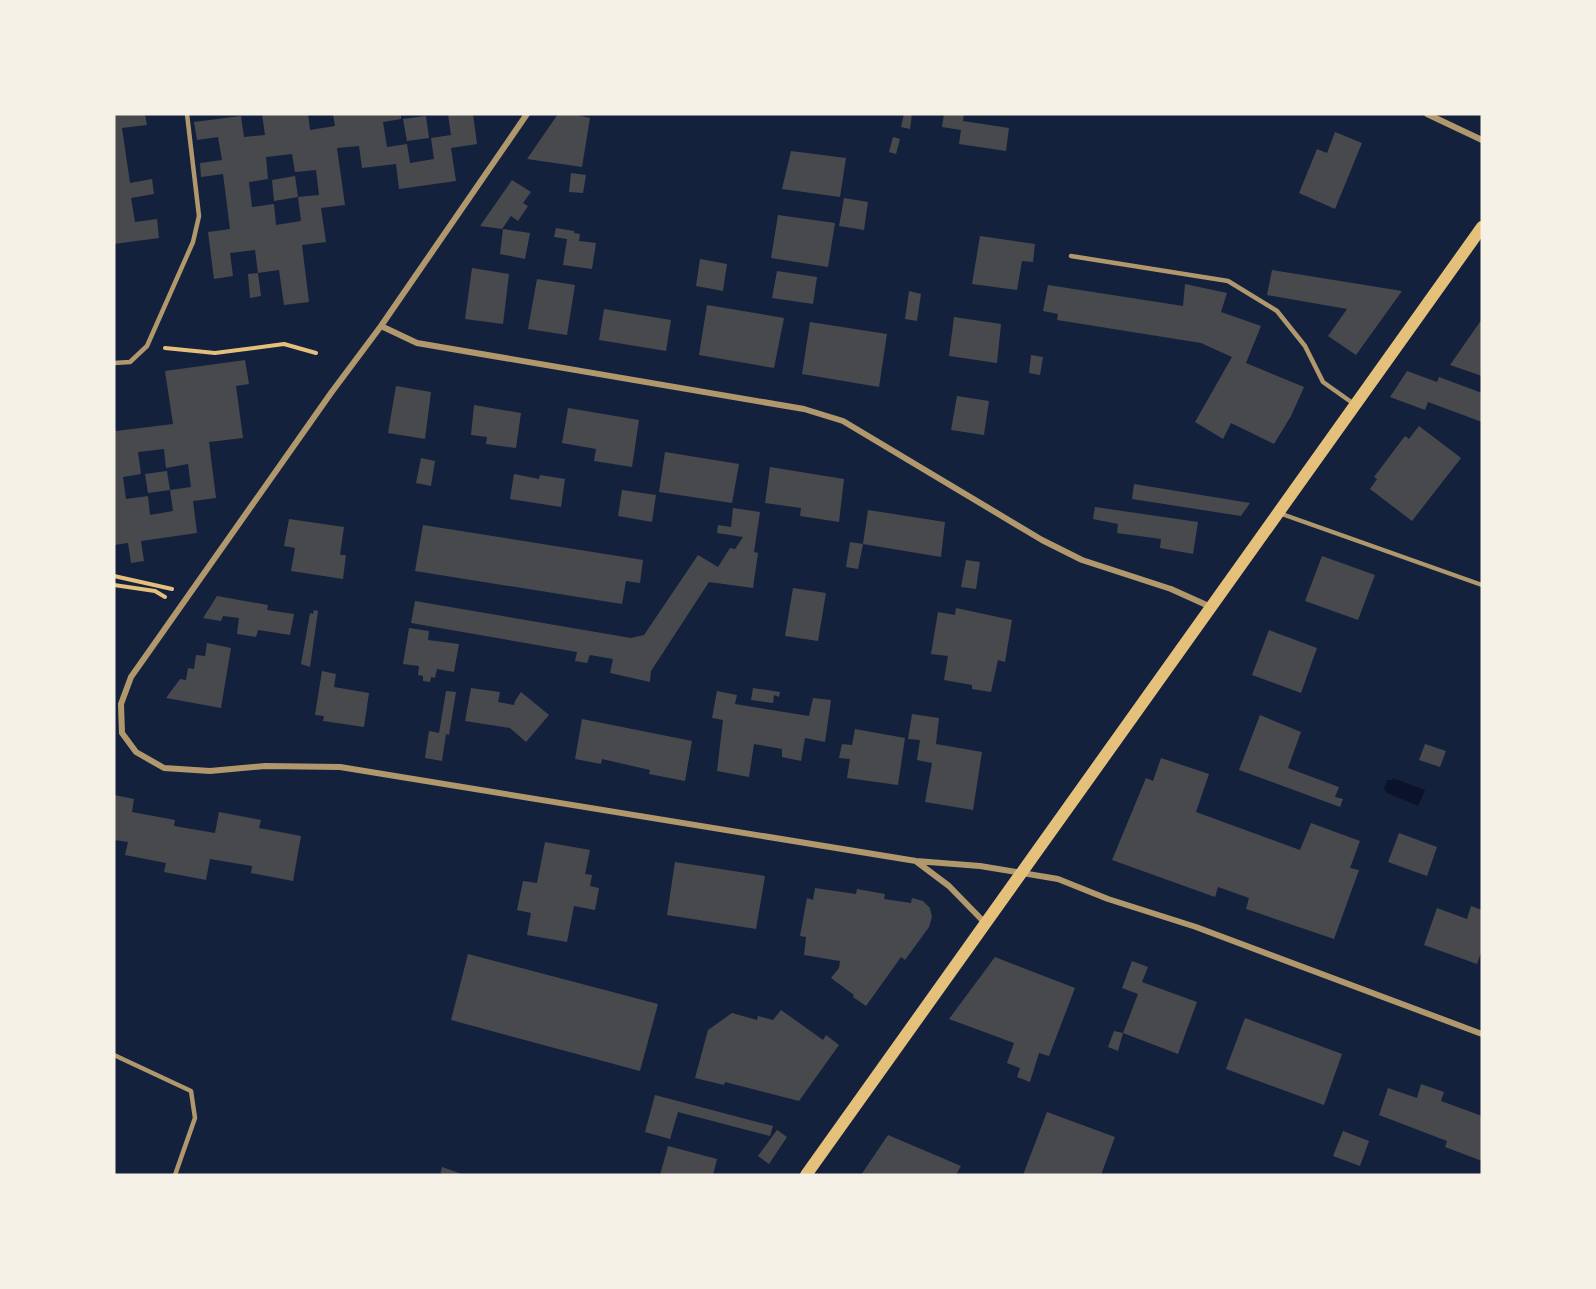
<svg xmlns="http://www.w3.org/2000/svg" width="1596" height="1289" font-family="'Golos Text',sans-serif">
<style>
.water{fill:#0b132b}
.building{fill:#48494c;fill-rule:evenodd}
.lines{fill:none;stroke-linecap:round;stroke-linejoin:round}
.path{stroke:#e5c07b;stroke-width:4}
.service{stroke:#b1986c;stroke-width:4.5}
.minor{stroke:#b1986c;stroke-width:6}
.secondary{stroke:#e5c07b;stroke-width:12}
</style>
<rect width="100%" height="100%" fill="#14213d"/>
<!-- water -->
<path class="water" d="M1393,778L1425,790L1418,806L1387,793L1384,789L1387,780H1392Z"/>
<!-- building -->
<path class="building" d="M114,114H145L147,125L122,128L130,183L152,179L154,194L131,198L135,222L157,219L159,238L114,244Z
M262,114H308L310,130L335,126L333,114H401V119L383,122L387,147L407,144L410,163L434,159L431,138L451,135L448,114H473L477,144L451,148L456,181L399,189L396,164L362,168L359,146L337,148L345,205L321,208L326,242L302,245L309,302L284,305L279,270L258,273L255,250L230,253L233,276L214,279L208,232L230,229L223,174L201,177L200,163L222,160L218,137L197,140L194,122L241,116L244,137L265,135ZM292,154L295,172L316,170L319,195L298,197L301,221L276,225L274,204L252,207L249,182L268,179L266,157Z
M558,114H573L590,118L582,167L527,159Z
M904,114H912L910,129L901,127Z
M944,114H964L963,121L1009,128L1006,151L959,144L961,130L942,127Z
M426,116L429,138L407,141L403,119Z
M1335,132L1362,143L1335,209L1299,193L1317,149L1327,153Z
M893,137L900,139L896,154L889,152Z
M791,151L846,158L840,197L782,189Z
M571,173L586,175L583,193L569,192Z
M295,176L298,197L274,201L272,180Z
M512,180L531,192L523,203L528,206L518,221L511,216L502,229L480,226Z
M844,198L868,202L864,230L839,226Z
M778,215L835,223L828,267L771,258Z
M556,228L574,231V233L580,234L579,241L596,243L592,269L563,265L567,239L554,237Z
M503,229L530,233L525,259L500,254Z
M980,236L1035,244L1033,262L1022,261L1017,290L972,284Z
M700,259L727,264L723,291L696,286Z
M472,268L509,274L503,324L465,319Z
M1272,270L1402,291L1356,355L1328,336L1347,309L1267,295Z
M777,271L817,277L813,304L772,298Z
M258,273L261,296L250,298L248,274Z
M537,279L575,285L567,335L528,329Z
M1185,284L1227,293L1221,312L1261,326L1246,363L1304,387L1291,416L1274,444L1231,423L1223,439L1195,422L1232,357L1201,343L1057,320L1058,314L1043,311L1048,285L1183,306Z
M909,291L921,294L917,321L905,319Z
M707,305L784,318L774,368L699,355Z
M604,309L671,320L666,351L599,340Z
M954,317L1001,324L997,363L949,356Z
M1482,319V376L1450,365Z
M810,322L887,334L879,387L802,374Z
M1031,355L1043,357L1040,375L1029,373Z
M245,360L249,384L236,386L243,438L209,442L216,498L193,501L197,533L141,541L144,561L131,563L128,543L114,545V427L116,431L173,424L165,371ZM164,449L166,468L188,464L191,487L170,490L167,471L145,474L148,493L170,490L173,511L150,515L148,496L126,499L123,477L141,474L138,452Z
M1407,371L1437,382L1439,377L1482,393V422L1428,402L1425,410L1390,397Z
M396,386L431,392L425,439L388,433Z
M957,396L989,401L984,435L951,430Z
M474,405L521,413L516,448L486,444L487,437L471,435Z
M568,408L639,420L632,467L594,461L596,449L562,443Z
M1419,426L1461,458L1412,521L1370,489L1377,479L1374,477L1405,436L1409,439Z
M665,452L739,464L732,503L659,492Z
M421,458L435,461L431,486L416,483Z
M770,467L844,479L839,522L800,516L801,508L765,503Z
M514,474L539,479L540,475L565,479L561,507L510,499Z
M1134,484L1250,503L1241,516L1132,499Z
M622,490L656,495L652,522L618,516Z
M1095,507L1198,522L1193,554L1160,548L1161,539L1117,533L1118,524L1093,519Z
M733,508L760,512L754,552L758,553L753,588L709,582L651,671L650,682L610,673L613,659L590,655L587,663L575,661L577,652L411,623L415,601L631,638L644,635L698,555L718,567L730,548L735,549L743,537L717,533L718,525L731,527Z
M868,510L945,522L941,557L863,544Z
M289,519L344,527L340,555H346L343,579L291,571L295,548L284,546Z
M423,525L643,560L640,583L626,581L622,604L415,571Z
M850,542L863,544L858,569L846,567Z
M1322,556L1375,575L1358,620L1305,601Z
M966,560L980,562L976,589L961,587Z
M793,588L826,593L818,641L785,636Z
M217,596L268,605L267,610L294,614L290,635L258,630L256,637L237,634L239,618L223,616L221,621L203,618Z
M956,608L1012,620L1005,662L998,660L991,692L972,689V685L944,680L948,656L931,654L938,612L955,615Z
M314,610L318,611L310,667L301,664L310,613L313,614Z
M409,628L429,631L428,640L459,644L454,672L437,669L435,678L431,677L430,682L423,681V676L418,675L419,666L403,664Z
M1269,630L1317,648L1301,693L1252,675Z
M207,643L231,648L221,708L166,698L180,679L186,680L188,668L194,669L196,655L205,656Z
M322,671L336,674L334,687L369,693L364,727L323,721L324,716L315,715Z
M471,688L500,692L498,702L514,705L515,701L521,692L549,715L526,742L510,728L465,721Z
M753,688L780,692L779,697L774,695L773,703L751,700Z
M446,691L456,692L449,735L446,734L442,761L425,758L429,731L439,733Z
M717,691L737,695L735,704L809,716L813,698L831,700L825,742L805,738L801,761L782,757V749L754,744L749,777L717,771L723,720L712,718Z
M912,714L939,718L936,744L982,752L973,810L925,802L932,763L917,760L920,740L908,739Z
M1260,715L1301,732L1288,768L1339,787L1335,797L1343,799L1340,807L1239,770Z
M582,719L692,741L685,781L649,774L650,770L602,759L601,764L575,759Z
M855,729L905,738L898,785L847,778L850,759L839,758L842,744L852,745Z
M1425,744L1446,751L1440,767L1419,760Z
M1161,758L1209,774L1196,812L1300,850L1311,823L1360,841L1350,868L1359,870L1334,939L1246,909L1249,898L1218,887L1215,897L1112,860L1146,778L1153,781Z
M114,795L134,799L132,812L175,820L174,826L215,833L219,812L261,820L259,828L301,836L293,881L251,873L252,866L210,859L206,880L164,872L166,863L125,855L128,842L114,840Z
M1399,833L1437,847L1427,876L1388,862Z
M545,842L590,850L585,874L592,875L590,886L599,888L595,910L574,906L567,942L527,935L531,913L517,910L523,881L537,883Z
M675,862L765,876L756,929L667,915Z
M815,888L856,894L857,889L885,894L884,899L911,903L912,898L923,901L930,908L932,917L929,927L905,960L901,957L866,1006L853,997L854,995L831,978L839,968L840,961L804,955L806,937L800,936L807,898L813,900Z
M1471,906L1482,910V950L1477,964L1424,945L1437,908L1467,919Z
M468,954L658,1004L640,1071L451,1020Z
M995,957L1075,988L1049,1056L1039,1053L1030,1082L1017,1077L1020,1068L1007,1063L1014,1043L949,1019Z
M1132,961L1148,967L1142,982L1197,1002L1178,1054L1123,1033L1138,994L1122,988Z
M781,1010L823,1040L826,1035L839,1045L799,1101L725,1082L724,1085L695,1078L708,1030L732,1013L757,1020L758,1016L773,1020Z
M1245,1018L1342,1054L1324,1105L1226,1069Z
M1114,1031L1123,1033L1118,1051L1108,1047Z
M1421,1084L1444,1092L1441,1101L1482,1116V1161L1445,1147L1447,1141L1379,1115L1388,1088L1417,1098Z
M655,1095L773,1126L770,1136L678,1112L670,1139L645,1132Z
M1047,1112L1115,1137L1101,1175H1023Z
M777,1130L787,1137L769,1164L758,1156Z
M1343,1131L1369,1141L1360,1166L1333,1156Z
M888,1135L961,1166L956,1175H861Z
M668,1146L717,1159L713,1175H660Z
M442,1167L465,1175H440Z"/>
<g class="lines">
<!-- path -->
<path class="path" d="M165,348L215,353L284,344L316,353
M114,576L172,589
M114,585L155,591L165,597"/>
<!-- service -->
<path class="service" d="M1071,256L1228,281L1277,311L1305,346L1323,382L1354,404
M114,363L130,362L147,346L193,242L199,216L187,114
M1279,513L1482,585
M114,1055L191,1091L195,1118L175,1175"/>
<!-- minor -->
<path class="minor" d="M527,114L381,326L331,393L131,677L121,704L122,733L136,752L164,768L210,771L265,766L340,767L916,861L980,866L1058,879L1108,899L1196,927L1482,1034
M1427,114L1482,140
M381,326L417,343L804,409L843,421L1042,540L1082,560L1171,589L1211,607
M917,862L949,886L986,924"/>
<!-- secondary -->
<path class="secondary" d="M806,1175L1482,227"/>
</g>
<!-- border -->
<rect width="1596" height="1289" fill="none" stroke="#f6f1e7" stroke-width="231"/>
</svg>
